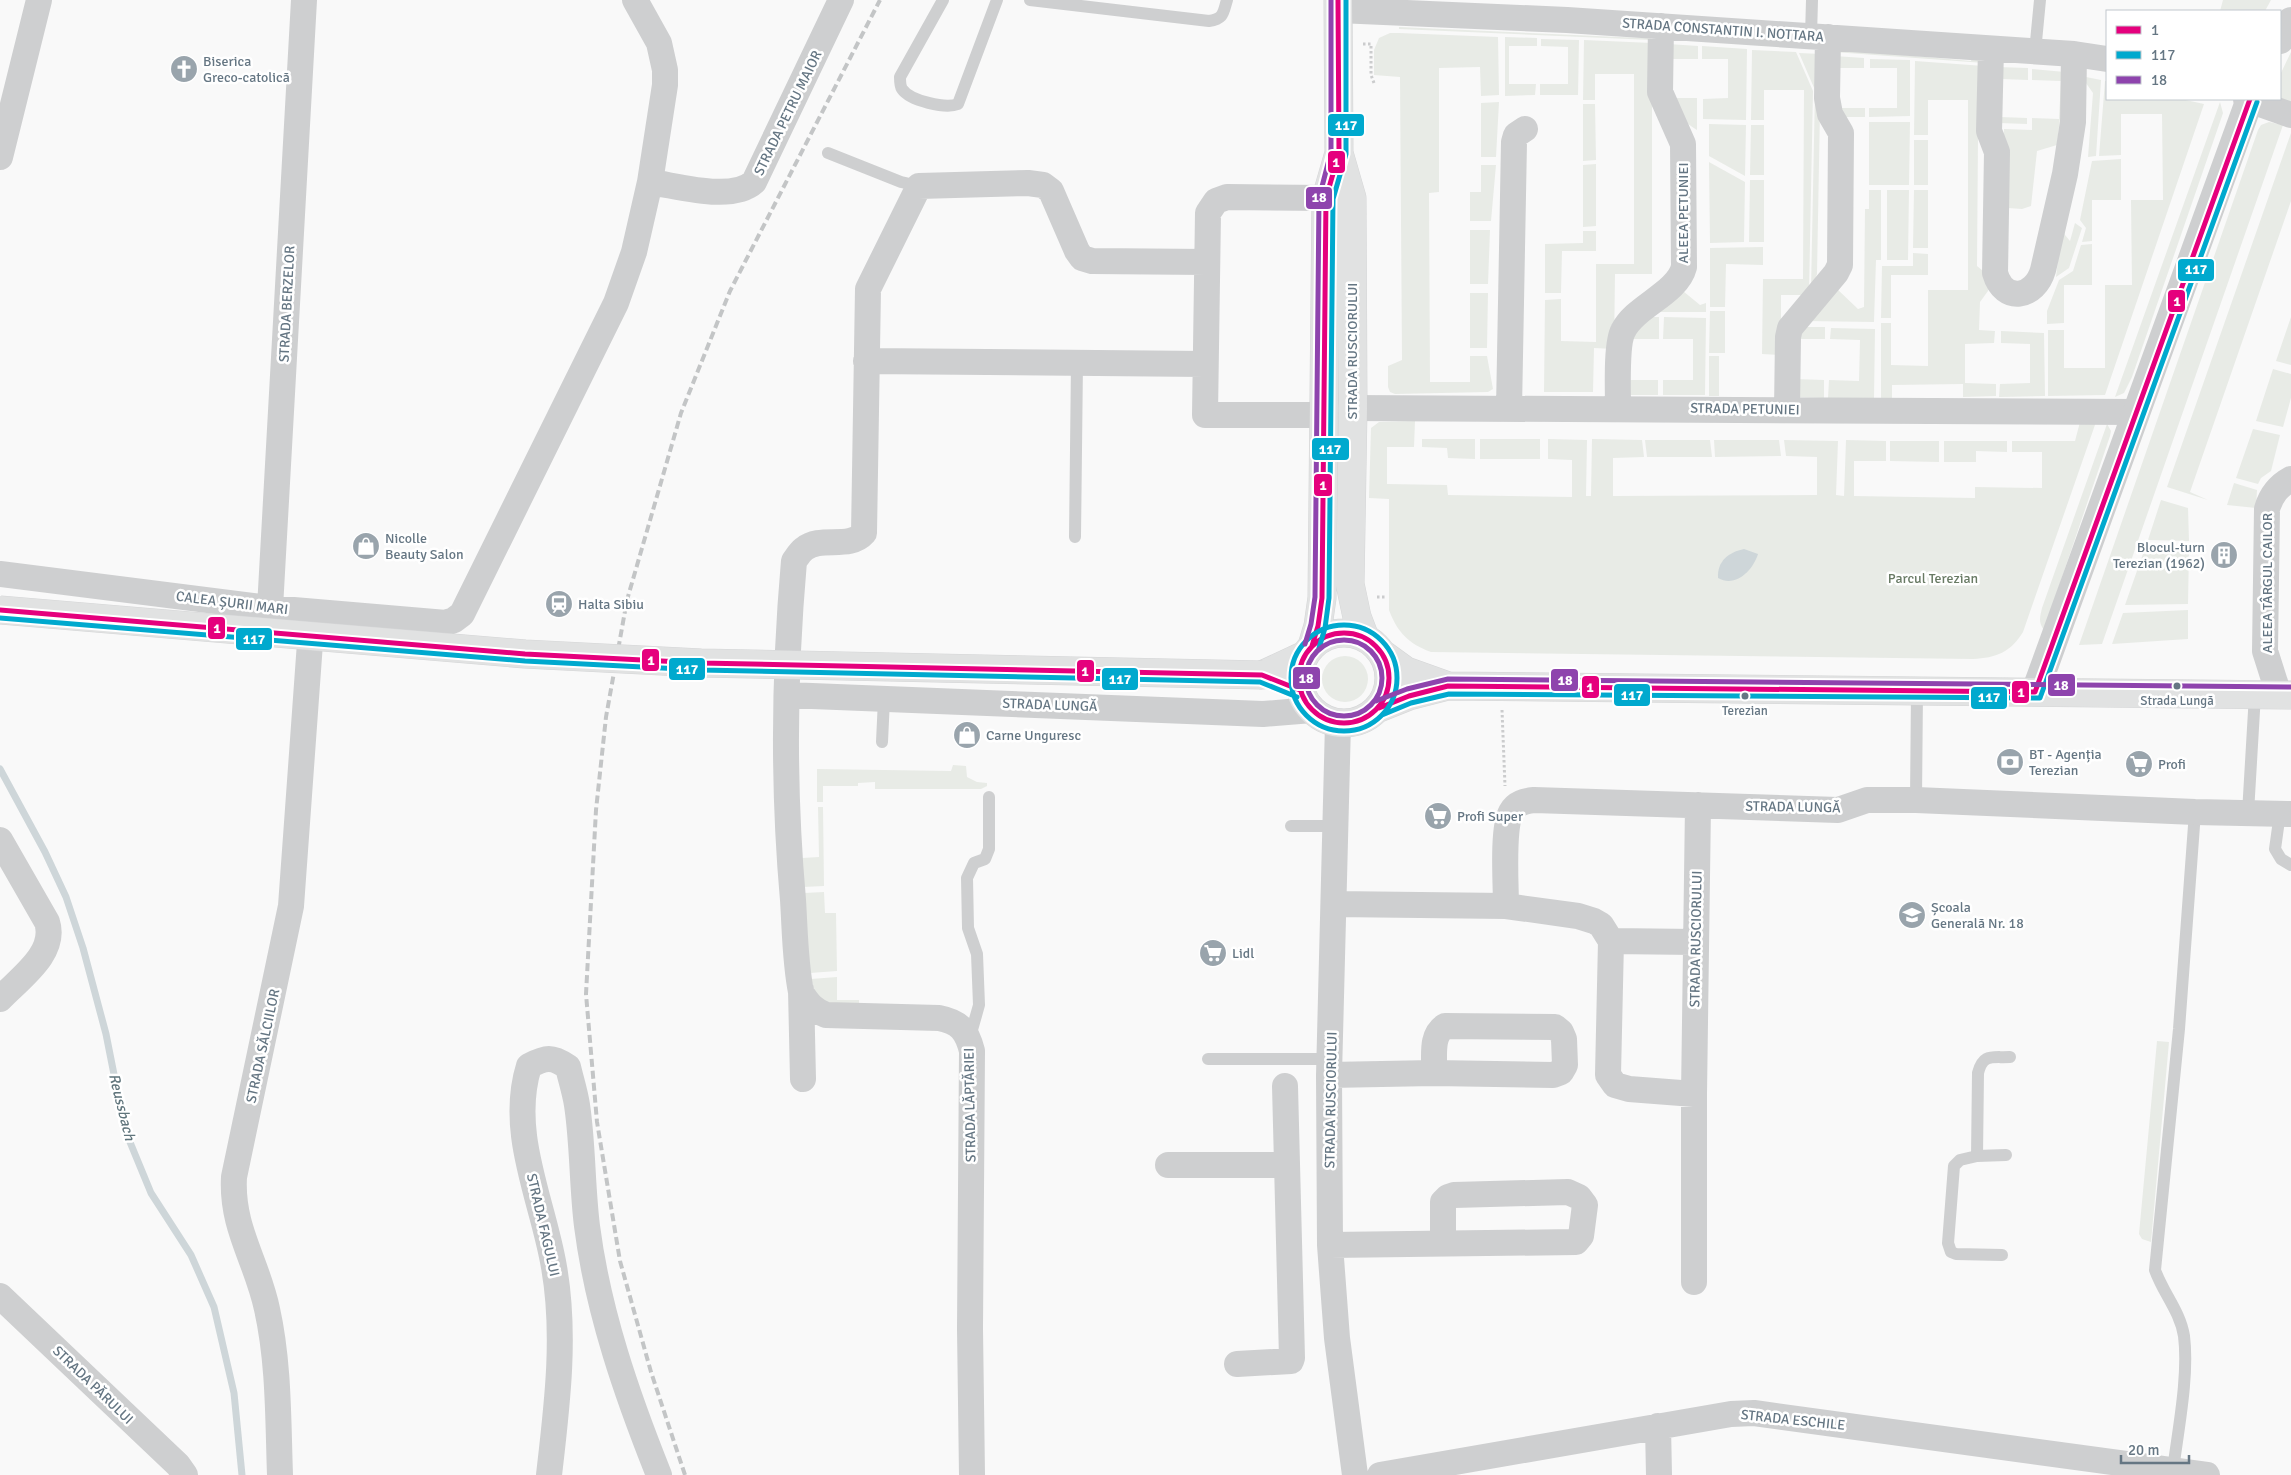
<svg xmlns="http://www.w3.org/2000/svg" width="2291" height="1475" font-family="Signika,sans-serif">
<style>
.green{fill:#e8ebe6}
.water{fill:#ced6d9}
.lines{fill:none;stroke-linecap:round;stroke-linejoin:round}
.stream{stroke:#ced6d9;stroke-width:7}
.primary-casing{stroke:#d5d6d7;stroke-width:29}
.path{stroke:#cbcccd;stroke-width:3;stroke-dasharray:2.5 2.5;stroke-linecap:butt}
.service{stroke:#cecfd0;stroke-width:12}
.minor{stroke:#cecfd0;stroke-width:26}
.tertiary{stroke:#cecfd0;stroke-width:28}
.primary{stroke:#e1e2e2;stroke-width:28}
.rail{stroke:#c3c5c6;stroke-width:4;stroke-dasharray:8 4;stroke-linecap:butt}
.primary-bridge-casing{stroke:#d5d6d7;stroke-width:29;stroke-linecap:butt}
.primary-bridge{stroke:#e1e2e2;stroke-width:28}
.bus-1-casing{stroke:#fff;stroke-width:9}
.bus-2-casing{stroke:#fff;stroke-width:9}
.bus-3-casing{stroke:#fff;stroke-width:9}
.bus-1{stroke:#e5007d;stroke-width:5}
.bus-2{stroke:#00a9ce;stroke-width:5}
.bus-3{stroke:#8e44ad;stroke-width:5}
.bus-dot{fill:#657683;stroke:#fff;stroke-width:2}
.labels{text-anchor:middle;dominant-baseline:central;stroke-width:5;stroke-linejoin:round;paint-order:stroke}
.bus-label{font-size:13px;fill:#657683;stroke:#fff}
.street-label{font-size:14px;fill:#657683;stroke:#fff}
.poi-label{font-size:14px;fill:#657683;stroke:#fff;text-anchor:start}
.park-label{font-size:14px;fill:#687a64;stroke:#fff}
.water-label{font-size:15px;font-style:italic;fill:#60757c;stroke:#fff}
.line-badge{stroke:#fff;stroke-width:2}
.badge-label{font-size:14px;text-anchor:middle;font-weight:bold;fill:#fff}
</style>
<rect width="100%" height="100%" fill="#f9f9f9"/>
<!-- green -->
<path class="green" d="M2223,0H2271L2265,11H2220Z
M1399,27L1641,38L1642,29L1652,40L1399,29Z
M1399,33L1498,37L1499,95L1481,96L1480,67L1439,68V192L1429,193L1430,382H1470V356H1487L1493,389L1488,392L1395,394L1390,392L1388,387V366L1402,360L1400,77L1374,75V50L1379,38L1390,33Z
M1505,37L1537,38V46H1509V84H1536L1535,95L1505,96Z
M1541,39L1579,40L1578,95H1540V84H1568V47L1541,46Z
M1584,40L1652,43V274H1615L1614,349L1594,348L1593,392H1544L1545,300L1561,299V341L1596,342V264H1634V74H1595V100H1583Z
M1668,44L1698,46V59H1671V98H1697V130C1658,105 1668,85 1668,44Z
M1702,46L1747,49L1746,120L1703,119V99L1728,98V59H1702Z
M1837,49L1971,61L1972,55L1984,63L1834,52Z
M1752,50L1796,52L1813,91L1809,293L1804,295H1781V355L1762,354L1763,279H1803L1804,90H1764V120H1751Z
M2291,52V106L2280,98V75Z
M1799,53L1821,54L1817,274L1811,290L1815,90Z
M1834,56L1864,58V68H1837V108H1865V117H1842L1833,103Z
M1870,59L1910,60V116L1869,117V108H1897V68H1870Z
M1915,61L1984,66L1978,138L1977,266L1988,275V291L1980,302L1979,330L1995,331L1994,343L1965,344V383L1996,384V396L1963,397V384L1892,385V398H1881V323H1891V365L1928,366V290H1968V100H1928V135H1914Z
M1997,67L2028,68V80L2001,79L2000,117L2027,118V124L1999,123Z
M2032,69L2065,72L2057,145L2037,151L2031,206L2022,209L2008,208L2002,199L2004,129L2032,130V118L2059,119L2061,81L2032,80Z
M2081,76L2101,80L2096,156L2088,157L2093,93Z
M2105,81H2107V99H2181L2204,104L2105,395L2048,396V330H2064V368H2105V285H2132L2131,200H2163L2162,114H2121V155L2099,156Z
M1499,102L1496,157H1481V103Z
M2220,102L2223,113L2221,119L2132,377L2124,393L2115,397Z
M1583,104H1595L1596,160L1583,161Z
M1869,122H1910L1909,185H1869Z
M2269,122L2283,125L2102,644L2079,645L2258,130L2261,125Z
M1709,124L1746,125L1745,176L1709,156Z
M1751,125H1764V175H1750Z
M2291,133V201L2190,492L2208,500L2167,487Z
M1914,140H1928V185H1914Z
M2121,159V200H2092V241L2082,242L2086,228L2080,220L2092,161Z
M1709,162L1745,182L1744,242L1710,243Z
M1596,164V226L1583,227V165Z
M1481,165H1496L1491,221H1470V192H1481Z
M1750,180H1764V242H1749Z
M1869,190H1881V260H1876L1874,322L1805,321L1835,287L1858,309L1864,307L1865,209H1869Z
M1887,190H1909L1908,260H1887Z
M1914,190H1928V248H1913Z
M2075,223L2082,228L2069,268L2056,277L2062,225L2065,235L2070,241Z
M1470,230H1490L1488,284H1470Z
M1583,231H1596V251H1562L1561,293H1545V244L1583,243Z
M2092,244V285H2064V323L2047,324V311L2059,280L2073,271L2081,245Z
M1763,247V265L1726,264L1725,307H1710V248Z
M1913,253L1928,254V275H1891V318H1881L1882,266H1913Z
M1683,291L1700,305L1706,303V312H1650Z
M1470,293H1488L1487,348H1470Z
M1710,311H1725V353H1709Z
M1644,317H1659V339H1629L1628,380H1658V395H1625L1626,339Z
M1664,317L1706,318L1705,395H1663V380H1693V339H1663Z
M2291,317V365L2276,361Z
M1800,327H1825V339H1795L1794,379L1824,380V398L1793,397L1794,336Z
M1831,328L1875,329L1874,399L1828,398L1829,380L1859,381L1860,340L1830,339Z
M2001,331L2044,333L2045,396L1999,397L2000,384L2030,383V344L2001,343Z
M1709,356H1719V396H1709Z
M2273,369L2291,374V398L2283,427L2256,421Z
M1415,421L1414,447H1387V484L1447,485L1448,495L1572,497V460L1548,459V439L1587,440L1586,496H1591L1592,439L1642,440L1644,457L1613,458V496L1817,495V457L1786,456L1784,440L1838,441L1836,495L1844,496L1846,440L1886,441V461H1854V496L1975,498V487L2042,488V452H2012V441H2075L2080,422H2096L2023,632C2011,652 1996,658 1973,659L1431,652C1409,644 1397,632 1389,610V499L1369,498L1371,428L1379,422Z
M2107,424L2111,431L2110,436L2044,630C2038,622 2040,617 2042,608Z
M2253,429L2280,435L2271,471L2261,478L2258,484L2236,478Z
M1422,439H1475V459L1448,458L1447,448L1422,447Z
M1480,439H1540V459H1480Z
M1645,440H1710L1712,457H1647Z
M1714,440H1779L1781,456L1715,457Z
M1890,441H1939V462L1890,461Z
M1944,441H2007V452L1976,451V462H1944Z
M2234,483L2257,490L2256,508L2227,505Z
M2161,500L2188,508L2189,541L2148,540Z
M2145,548L2189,549L2188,604L2125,605Z
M2188,610V639L2112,644L2123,613Z
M1322 679a23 23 0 1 1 46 0a23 23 0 1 1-46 0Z
M953,765L966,766L967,777L977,782L987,783V786L981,789H875V782L858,783V786H823V802H817V769L951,771Z
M818,807H823L824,886L803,887L802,858L819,857Z
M824,892L825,913H836L837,971L810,973L804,893Z
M837,977V1000H859V1004L818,1003L811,979Z
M2157,1041L2169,1042L2151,1242L2142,1239L2139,1234Z"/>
<!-- water -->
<path class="water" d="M1744,549L1758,554C1753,570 1736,588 1718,578C1717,561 1729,552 1744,549Z"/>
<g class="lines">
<!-- stream -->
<path class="stream" d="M0,769L45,852L66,897L83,948L106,1034L125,1130L151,1193L191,1255L214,1307L234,1393L242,1475"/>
<!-- primary casing -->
<g class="primary-casing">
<path id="primary" d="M1338,0L1339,153L1352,198L1353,408L1350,584L1357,617L1365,638
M1299 678a45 45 0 1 1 90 0a45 45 0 1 1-90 0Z
M1312,646L1318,626L1322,598L1326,198L1339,153
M1384,655L1406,671L1448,686
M1262,675L1305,655
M1379,708L1409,696L1448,686L2291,695"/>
</g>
<!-- path -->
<path class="path" d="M1363,44H1371V75L1374,83
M1377,597H1385
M1502,710L1505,786"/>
<!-- service -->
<path class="service" d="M943,0L900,77C900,81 900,86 902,89C910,101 946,109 958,104L997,0
M1030,0L1209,21C1224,19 1223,13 1227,0
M1811,36L1812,0
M2035,52L2040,0
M828,153L901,182L919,186
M1075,537L1077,362
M882,742L884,699
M1916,800L1917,691
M2248,813L2255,694
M2280,813L2275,849L2281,859L2291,865
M1291,826H1335
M970,1037L979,1005L977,954L968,928L967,878L974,863L985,859L989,849V797
M1208,1059H1331
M2006,1155L1977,1156L1978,1073C1983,1053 1992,1058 2010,1057
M1977,1156L1960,1160L1954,1166L1948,1243L1951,1252L1956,1254L2002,1255
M2173,1470C2178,1430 2189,1376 2184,1336C2180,1311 2163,1293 2155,1270L2179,1029L2195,812"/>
<!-- minor -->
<path class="minor" d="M1338,10L1567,20L2074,54L2107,59
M1991,49L1989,131L1997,152L1995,273C2004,304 2035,298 2043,270L2065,174L2073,122L2074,54
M2246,99L2291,115
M0,157L39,0
M650,182C679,186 732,202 754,182L841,0
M866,361L1205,364
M1353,408L2137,412
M1618,408C1618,391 1616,344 1623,331C1635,306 1677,294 1684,267L1683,144L1660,92L1661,26
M1509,409L1514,142L1516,135L1525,129
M1787,410L1788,337L1790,328L1836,273L1840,265L1841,133L1830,114L1827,98L1828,37
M1325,415H1205L1208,213L1216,201L1227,197L1326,198
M0,574L270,608L446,623L454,620L462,614L616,303L634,252L650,182L665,85V70L659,43L635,0
M270,608L304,0
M787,695L1263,714L1312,710
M2279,695L2265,651L2267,509C2271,495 2278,486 2291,479
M1338,723L1329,1075L1330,1245L1337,1338L1355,1475
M0,840L47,922C57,953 20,978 0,999
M1334,904L1506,906L1578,916L1594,921L1601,925L1611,941L1608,1075L1615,1085L1629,1089L1694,1094
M1506,906C1506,885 1502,829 1511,812C1516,803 1525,801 1534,800L1838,810L1867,800H1916L2195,812L2291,814
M1611,941L1696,942
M801,990L803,1079
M1329,1075L1434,1073L1553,1075L1561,1072L1565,1065L1564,1039L1561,1032L1555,1027L1445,1026C1430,1036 1435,1057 1434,1073
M1168,1165H1287
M1330,1245L1576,1242L1581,1236L1585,1205L1579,1197L1568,1192L1454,1195L1448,1197L1443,1202V1243
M1694,1282V1094L1698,805
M0,1296L178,1465L185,1475
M1237,1364L1291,1361L1292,1358L1285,1086
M1658,1426L1659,1475
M280,1475C278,1419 279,1363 267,1309C257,1261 231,1228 234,1177L291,906L312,615
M549,1475C557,1406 566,1335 554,1267C543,1201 508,1133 529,1066C546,1057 552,1056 568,1067C571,1080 575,1092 577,1105C583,1145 582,1186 587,1226C598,1312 627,1395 659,1475
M972,1475L970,1329L972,1051C967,1031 960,1022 939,1018L826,1015C814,1010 808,1004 801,992C795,962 795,931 793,900C783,788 784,674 794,561C797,557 800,552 804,549C821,535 849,550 864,533L868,289L919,186L1028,183L1043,185L1051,191L1077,251L1082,258L1092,261L1207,262
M1380,1475L1731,1414L1754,1413L2207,1475"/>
<!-- tertiary -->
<path class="tertiary" d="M2280,40L2291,21
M2035,692L2250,99"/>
<!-- primary -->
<use href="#primary" class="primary"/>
<!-- rail -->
<path class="rail" d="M685,1475L651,1372L620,1261L597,1122L586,994L596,810L606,717L627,600L681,413L730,291L880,0"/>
<!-- primary-bridge casing -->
<g class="primary-bridge-casing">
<path id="primary-bridge" d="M0,610L525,654L701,663L1262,675"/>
</g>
<!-- primary-bridge -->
<use href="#primary-bridge" class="primary-bridge"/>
<!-- bus-1 casing -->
<g class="bus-1-casing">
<path id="bus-1" d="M0,610L525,654L701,663L1262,675L1300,690
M1299 678a45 45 0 1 1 90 0a45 45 0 1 1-90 0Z
M1312,646L1318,626L1322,598L1326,198L1339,153L1338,0
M1379,708L1409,696L1448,686L2035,692L2250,99"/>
</g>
<!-- bus-2 casing -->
<g class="bus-2-casing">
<path id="bus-2" d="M0,618L525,661L701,670L1260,682L1297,697
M1291 678a53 53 0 1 1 106 0a53 53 0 1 1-106 0Z
M1319,648L1325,628L1329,598L1333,199L1346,154V0
M1382,715L1411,703L1449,694L2040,698L2257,102"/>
</g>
<!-- bus-3 casing -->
<g class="bus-3-casing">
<path id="bus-3" d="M1306 678a38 38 0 1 1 76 0a38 38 0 1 1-76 0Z
M1305,644L1311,624L1315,597L1319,198L1331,152V0
M1376,701L1407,689L1448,679L2291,687"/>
</g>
<!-- bus-1 -->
<use href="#bus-1" class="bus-1"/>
<!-- bus-2 -->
<use href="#bus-2" class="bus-2"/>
<!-- bus-3 -->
<use href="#bus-3" class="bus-3"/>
</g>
<!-- icons -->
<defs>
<g id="church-disc" transform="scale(1.4375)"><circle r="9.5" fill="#99a4ac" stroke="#fff"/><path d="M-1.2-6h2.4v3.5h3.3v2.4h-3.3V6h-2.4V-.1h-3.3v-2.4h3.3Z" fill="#fff"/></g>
<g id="shop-disc" transform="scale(1.4375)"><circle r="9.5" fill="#99a4ac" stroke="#fff"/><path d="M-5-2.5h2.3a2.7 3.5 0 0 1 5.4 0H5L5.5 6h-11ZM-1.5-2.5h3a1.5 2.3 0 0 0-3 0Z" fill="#fff"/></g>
<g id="building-disc" transform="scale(1.4375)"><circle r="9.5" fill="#99a4ac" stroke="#fff"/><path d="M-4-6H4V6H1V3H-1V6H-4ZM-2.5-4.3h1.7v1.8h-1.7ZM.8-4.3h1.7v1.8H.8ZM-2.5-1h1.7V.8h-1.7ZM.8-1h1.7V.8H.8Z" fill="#fff"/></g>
<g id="station-disc" transform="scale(1.4375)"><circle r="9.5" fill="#99a4ac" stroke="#fff"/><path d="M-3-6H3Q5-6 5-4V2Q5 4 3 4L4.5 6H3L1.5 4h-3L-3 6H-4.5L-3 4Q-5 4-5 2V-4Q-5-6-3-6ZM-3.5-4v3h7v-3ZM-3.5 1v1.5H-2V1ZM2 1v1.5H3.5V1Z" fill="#fff"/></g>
<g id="bank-disc" transform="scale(1.4375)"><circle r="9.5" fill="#99a4ac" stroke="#fff"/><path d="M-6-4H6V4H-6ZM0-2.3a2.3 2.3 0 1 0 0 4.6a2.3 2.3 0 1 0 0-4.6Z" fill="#fff"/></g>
<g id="supermarket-disc" transform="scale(1.4375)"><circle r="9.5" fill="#99a4ac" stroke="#fff"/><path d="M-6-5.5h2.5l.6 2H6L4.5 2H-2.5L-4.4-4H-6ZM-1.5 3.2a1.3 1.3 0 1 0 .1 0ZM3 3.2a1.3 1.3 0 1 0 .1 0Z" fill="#fff"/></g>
<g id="school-disc" transform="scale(1.4375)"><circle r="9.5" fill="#99a4ac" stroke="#fff"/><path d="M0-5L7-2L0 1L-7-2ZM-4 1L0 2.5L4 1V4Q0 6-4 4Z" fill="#fff"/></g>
</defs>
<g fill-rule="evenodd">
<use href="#church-disc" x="184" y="69"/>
<use href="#shop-disc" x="366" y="546"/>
<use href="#building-disc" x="2224" y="555"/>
<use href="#station-disc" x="559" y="604"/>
<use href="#shop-disc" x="967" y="735"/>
<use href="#bank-disc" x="2010" y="762"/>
<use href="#supermarket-disc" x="2139" y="764"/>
<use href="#supermarket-disc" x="1438" y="816"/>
<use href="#school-disc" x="1912" y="915"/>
<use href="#supermarket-disc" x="1213" y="953"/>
</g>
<!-- markers -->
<g class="bus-dot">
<circle cx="2177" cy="686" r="4.5"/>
<circle cx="1745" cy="696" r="4.5"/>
</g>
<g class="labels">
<!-- bus labels -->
<g class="bus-label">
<text x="2177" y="701">Strada Lungă</text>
<text x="1745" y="711">Terezian</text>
</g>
<!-- street labels -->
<g class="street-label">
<text transform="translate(1723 30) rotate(4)">STRADA CONSTANTIN I. NOTTARA</text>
<text transform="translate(788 113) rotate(-64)">STRADA PETRU MAIOR</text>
<text transform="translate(1683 213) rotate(-90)">ALEEA PETUNIEI</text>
<text transform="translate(287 304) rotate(-87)">STRADA BERZELOR</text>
<text transform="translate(1352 351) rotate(-90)">STRADA RUSCIORULUI</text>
<text transform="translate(1745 409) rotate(1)">STRADA PETUNIEI</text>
<text transform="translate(2267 583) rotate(-90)">ALEEA TÂRGUL CAILOR</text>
<text transform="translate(232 603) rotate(7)">CALEA ȘURII MARI</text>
<text transform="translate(1050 705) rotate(2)">STRADA LUNGĂ</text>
<text transform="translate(1793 807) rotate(1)">STRADA LUNGĂ</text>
<text transform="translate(1696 939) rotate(-89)">STRADA RUSCIORULUI</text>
<text transform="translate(263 1046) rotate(-78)">STRADA SĂLCIILOR</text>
<text transform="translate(1331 1100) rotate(-89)">STRADA RUSCIORULUI</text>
<text transform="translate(970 1105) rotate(-91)">STRADA LĂPTĂRIEI</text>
<text transform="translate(543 1225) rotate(77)">STRADA FAGULUI</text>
<text transform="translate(93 1385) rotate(44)">STRADA PĂRULUI</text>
<text transform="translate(1793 1420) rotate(6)">STRADA ESCHILE</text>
</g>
<!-- poi labels -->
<g class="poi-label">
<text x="203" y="61">Biserica<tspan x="203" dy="16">Greco-catolică</tspan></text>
<text x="385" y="538">Nicolle<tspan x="385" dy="16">Beauty Salon</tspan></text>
<text x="2205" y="547" text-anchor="end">Blocul-turn<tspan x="2205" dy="16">Terezian (1962)</tspan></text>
<text x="578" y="604">Halta Sibiu</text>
<text x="986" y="735">Carne Unguresc</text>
<text x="2029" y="754">BT - Agenția<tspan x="2029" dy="16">Terezian</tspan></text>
<text x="2158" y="764">Profi</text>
<text x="1457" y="816">Profi Super</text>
<text x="1931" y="907">Școala<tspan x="1931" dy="16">Generală Nr. 18</tspan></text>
<text x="1232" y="953">Lidl</text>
</g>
<!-- park labels -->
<g class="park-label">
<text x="1933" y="578">Parcul Terezian</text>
</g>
<!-- water labels -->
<g class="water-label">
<text transform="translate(122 1107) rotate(76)">Reussbach</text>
</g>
</g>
<g class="line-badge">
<rect x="1327" y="113" width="38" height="24" rx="5" fill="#00a9ce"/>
<rect x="1327" y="150" width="19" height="24" rx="5" fill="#e5007d"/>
<rect x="1305" y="186" width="28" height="24" rx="5" fill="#8e44ad"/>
<rect x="2177" y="258" width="38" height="24" rx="5" fill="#00a9ce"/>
<rect x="2167" y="289" width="19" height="24" rx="5" fill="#e5007d"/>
<rect x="1311" y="437" width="39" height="24" rx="5" fill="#00a9ce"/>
<rect x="1313" y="473" width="20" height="24" rx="5" fill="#e5007d"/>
<rect x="207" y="616" width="19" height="24" rx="5" fill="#e5007d"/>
<rect x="235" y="627" width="38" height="24" rx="5" fill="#00a9ce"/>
<rect x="641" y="648" width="19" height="24" rx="5" fill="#e5007d"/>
<rect x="668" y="657" width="38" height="24" rx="5" fill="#00a9ce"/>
<rect x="1076" y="659" width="19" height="24" rx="5" fill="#e5007d"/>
<rect x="1292" y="666" width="29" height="24" rx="5" fill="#8e44ad"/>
<rect x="1101" y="667" width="38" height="24" rx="5" fill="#00a9ce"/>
<rect x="1550" y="668" width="29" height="24" rx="5" fill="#8e44ad"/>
<rect x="2047" y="673" width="29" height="24" rx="5" fill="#8e44ad"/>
<rect x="1581" y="675" width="19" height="24" rx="5" fill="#e5007d"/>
<rect x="2011" y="680" width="19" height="24" rx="5" fill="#e5007d"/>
<rect x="1613" y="683" width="38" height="24" rx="5" fill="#00a9ce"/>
<rect x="1970" y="686" width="38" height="24" rx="5" fill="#00a9ce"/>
</g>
<g class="badge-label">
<text x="1346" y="130">117</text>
<text x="1336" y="167">1</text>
<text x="1319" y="202">18</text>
<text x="2196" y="274">117</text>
<text x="2177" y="306">1</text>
<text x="1330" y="454">117</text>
<text x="1323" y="490">1</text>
<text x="217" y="633">1</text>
<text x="254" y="644">117</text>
<text x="651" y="665">1</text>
<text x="687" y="674">117</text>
<text x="1085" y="676">1</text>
<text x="1306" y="683">18</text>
<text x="1120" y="684">117</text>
<text x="1565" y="685">18</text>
<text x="2061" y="690">18</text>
<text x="1590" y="692">1</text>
<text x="2021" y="697">1</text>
<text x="1632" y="700">117</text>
<text x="1989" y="702">117</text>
</g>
<!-- legend -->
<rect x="2106" y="10" width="175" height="90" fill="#ffffff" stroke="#c1c8cd"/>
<rect x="2116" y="26" width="25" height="8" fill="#e5007d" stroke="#c1c8cd"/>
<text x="2151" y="35" font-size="15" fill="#657683">1</text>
<rect x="2116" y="51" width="25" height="8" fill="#00a9ce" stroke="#c1c8cd"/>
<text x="2151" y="60" font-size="15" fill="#657683">117</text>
<rect x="2116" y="76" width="25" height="8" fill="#8e44ad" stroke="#c1c8cd"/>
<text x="2151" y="85" font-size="15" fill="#657683">18</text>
<!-- scale -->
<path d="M2121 1455v8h68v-8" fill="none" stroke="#657683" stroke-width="2.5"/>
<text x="2128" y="1455" font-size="15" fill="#657683" stroke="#ffffff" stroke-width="4" paint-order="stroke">20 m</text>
</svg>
